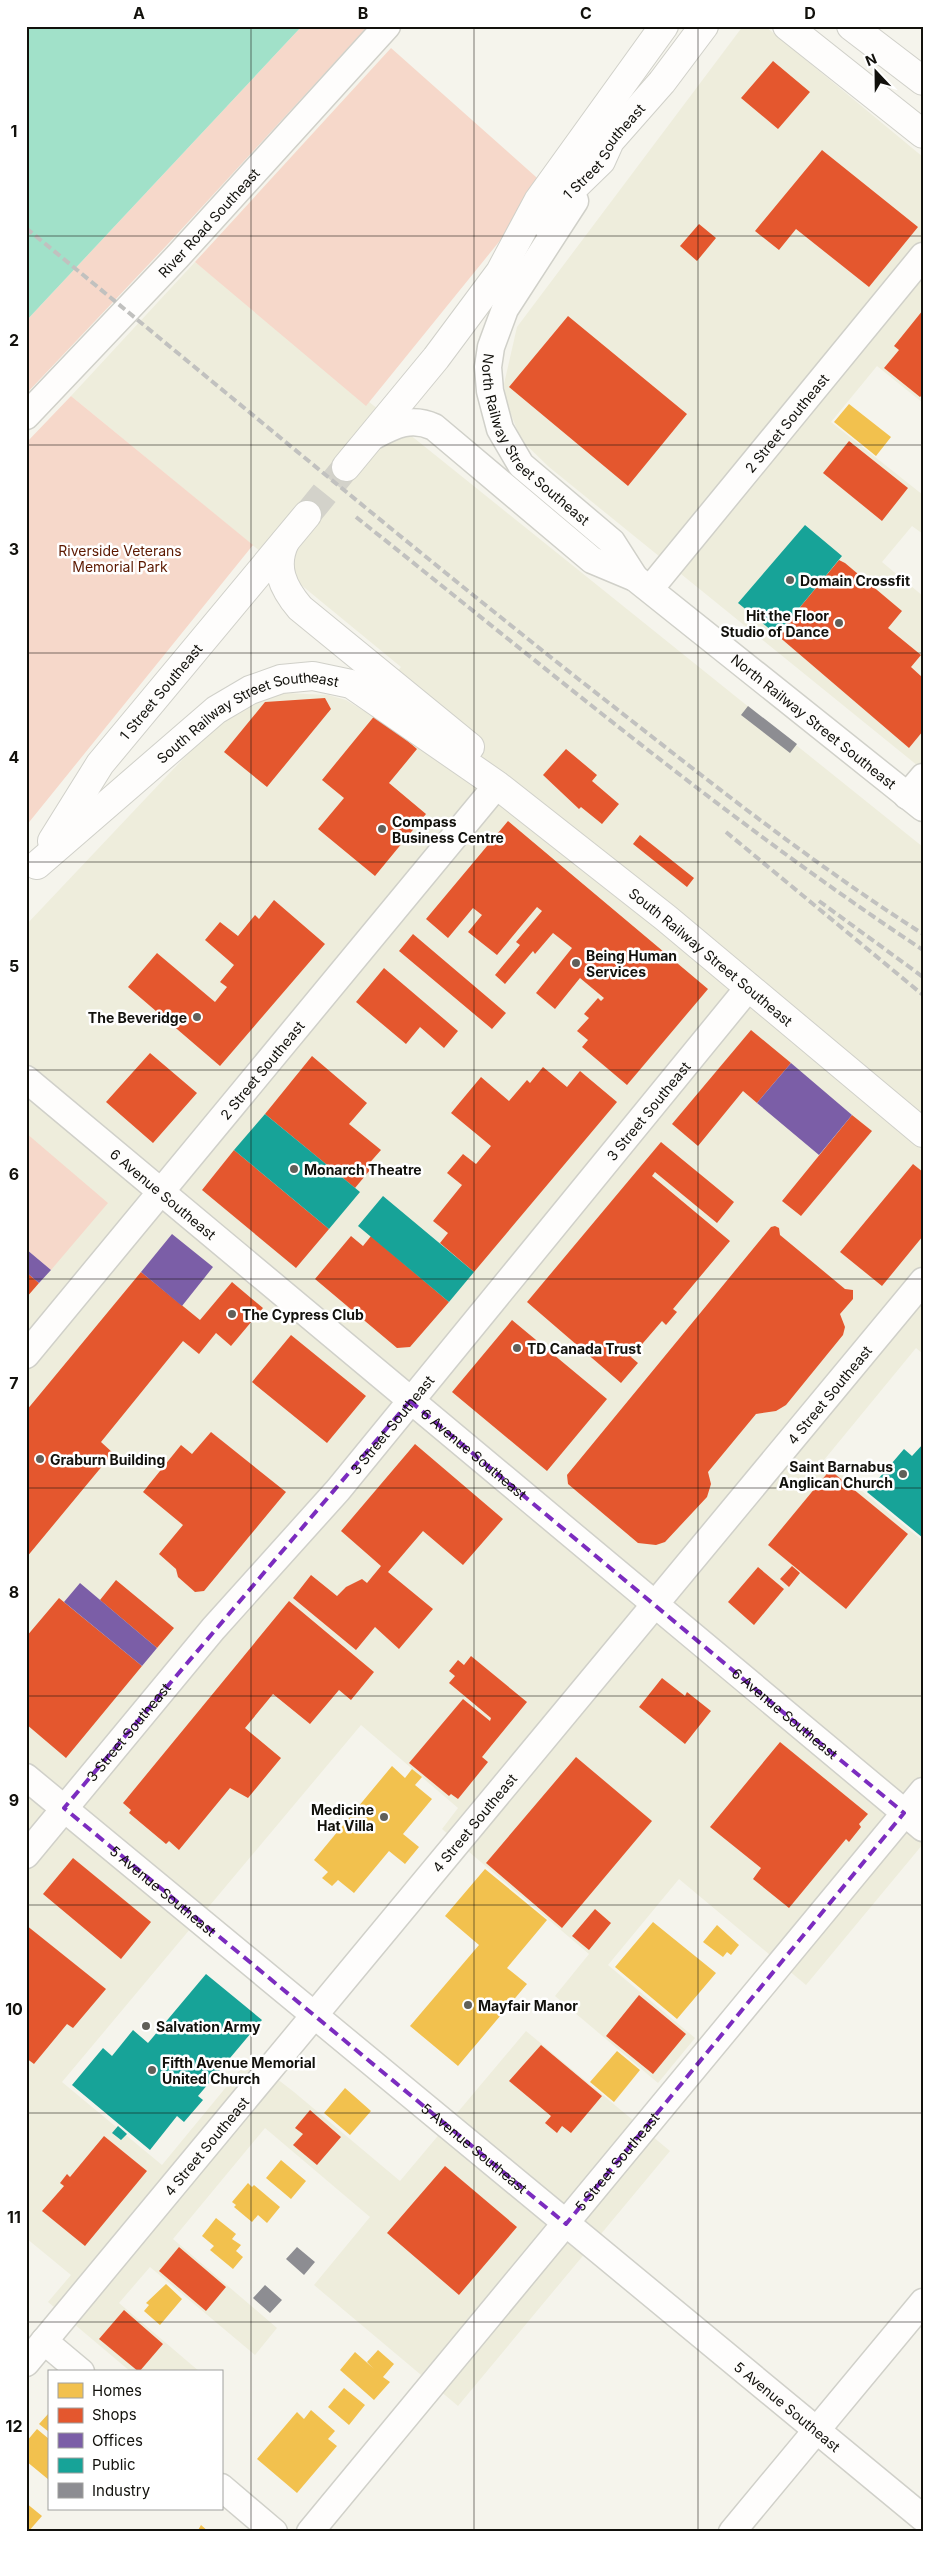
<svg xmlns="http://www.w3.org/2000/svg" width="949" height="2558" font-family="Inter,sans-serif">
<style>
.built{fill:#eeeddc}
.green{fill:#f6d8ca}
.water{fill:#a1e1c9}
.homes{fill:#f2c14e}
.shops{fill:#e4572e}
.offices{fill:#7b5ea7}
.public{fill:#17a398}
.industry{fill:#8d8d92}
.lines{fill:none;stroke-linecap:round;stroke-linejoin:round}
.major-tunnel{stroke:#d3d2ca;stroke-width:28;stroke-dasharray:28 14;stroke-linecap:butt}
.minor-casing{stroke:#d0d0c9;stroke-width:29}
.major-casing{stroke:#d0d0c9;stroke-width:30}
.minor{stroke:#fefdfc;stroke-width:26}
.major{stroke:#fefdfc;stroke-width:28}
.rail{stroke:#c1c1bf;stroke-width:4;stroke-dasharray:8 4;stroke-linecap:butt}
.marked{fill:none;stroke:#7b2cbf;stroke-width:4;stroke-dasharray:10 6;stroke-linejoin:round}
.grid{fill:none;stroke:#12110c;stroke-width:1;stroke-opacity:0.55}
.poi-dot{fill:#61605a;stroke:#fff;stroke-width:2}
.labels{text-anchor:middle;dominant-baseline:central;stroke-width:5;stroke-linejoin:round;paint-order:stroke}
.street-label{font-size:14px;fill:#12110c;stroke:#fff}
.park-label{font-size:14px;fill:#5c1900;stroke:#fff}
.poi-label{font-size:14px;font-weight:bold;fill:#12110c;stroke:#fff;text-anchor:start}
.neatline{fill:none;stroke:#12110c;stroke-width:2}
.grid-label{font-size:16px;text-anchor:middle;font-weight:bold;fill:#12110c}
</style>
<rect width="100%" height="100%" fill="#f5f4ec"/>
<!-- built -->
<path class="built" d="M743,26H765L923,157V403L877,366L831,422L923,495V534L912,526L882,562L923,596V770L549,467L521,440L507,404L504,384L517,327Z
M195,262L923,847V1354L916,1348L824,1460L923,1541V1844L806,1985L679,1879L608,1965L695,2038L658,2083L555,1996L589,1954L442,1829L458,1808L361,1725L62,2082L162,2165L250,2058L294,2092L400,2181L526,2031L670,2151L458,2406L314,2285L370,2217L265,2128L173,2239L277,2328L255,2355L150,2267L119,2303L200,2372H131L48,2302L71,2275L26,2238V925L216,724L267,696L286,693L328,695L346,700L364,711L401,667L71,396Z"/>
<!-- green -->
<path class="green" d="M302,26H368L167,245L26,394V321Z
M391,48L545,185L366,406L195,262Z
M71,396L253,545L26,826V443Z
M26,1133L108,1203L51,1270L26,1249Z"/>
<!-- water -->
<path class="water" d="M26,26H302L26,321Z"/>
<!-- homes -->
<path class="homes" d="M849,404L891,437L876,456L834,422Z
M392,1766L405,1778L412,1769L422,1777L415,1785L432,1799L403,1834L419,1847L405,1864L389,1851L354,1893L338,1880L332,1886L322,1878L328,1872L314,1860Z
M485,1869L547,1920L507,1968L527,1984L458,2066L410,2026L479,1945L445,1916Z
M653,1922L716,1973L677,2019L615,1967Z
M717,1925L739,1945L731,1955L727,1952L723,1957L703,1942Z
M617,2051L640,2070L614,2102L590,2082Z
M345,2088L371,2111L350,2135L324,2113Z
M281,2160L306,2181L291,2199L266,2178Z
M248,2183L252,2187L254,2185L280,2207L267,2223L258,2215L252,2222L234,2207L236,2205L232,2202Z
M216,2218L236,2234L232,2239L241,2245L236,2251L243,2257L233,2269L210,2250L214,2246L202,2236Z
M166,2284L182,2299L160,2325L144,2311L149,2305L146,2303Z
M378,2350L394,2364L383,2377L390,2382L374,2400L340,2370L355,2352L374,2369L367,2362Z
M344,2388L365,2405L349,2425L328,2407Z
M311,2410L335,2431L328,2439L337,2446L297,2493L257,2459L297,2412L304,2419Z
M49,2413V2432L39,2424Z
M37,2429L49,2439V2480L26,2461V2442Z
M26,2503L42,2516L28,2532H26Z
M201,2525L209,2532H197Z"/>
<!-- shops -->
<path class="shops" d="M773,61L810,92L778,129L741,98Z
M822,150L918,227L869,287L796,229L779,250L755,231Z
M699,224L716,238L697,261L680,246Z
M923,310V394L920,397L884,368L899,350L894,346Z
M568,316L687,414L628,486L509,387Z
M849,441L908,488L882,521L823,473Z
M839,560L845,563L902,611L888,628L921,655L911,667L923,678V731L909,748L777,635Z
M325,698L331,709L267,787L224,752L265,702Z
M376,714L417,749L389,783L426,814L375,876L318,829L344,798L322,780Z
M566,749L597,775L592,781L619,804L602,824L581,807L579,809L543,775Z
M508,821L708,989L627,1085L582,1047L588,1040L577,1031L589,1018L584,1014L598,998L601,1001L604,998L580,978L555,1009L536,993L572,948L553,933L535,954L533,951L505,984L495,975L520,945L516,942L542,911L537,907L497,955L468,932L482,915L473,908L448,938L426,919Z
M640,835L694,878L687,887L633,844Z
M274,900L325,944L220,1066L128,987L157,953L215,1002L227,987L220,982L234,965L205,940L220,922L238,936L255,915L259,919Z
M413,934L506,1013L492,1029L399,951Z
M384,968L458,1031L444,1048L420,1027L406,1044L356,1002Z
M751,1030L791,1063L757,1103L743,1091L698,1146L672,1124Z
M150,1053L197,1093L153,1143L106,1102Z
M312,1056L367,1103L349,1124L381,1150L366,1167L370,1170L355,1188L265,1114Z
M543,1067L567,1087L580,1071L617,1102L474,1272L440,1243L448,1233L433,1221L462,1185L447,1173L463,1154L476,1164L491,1146L451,1113L481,1077L509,1101L527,1080L530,1083Z
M852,1115L872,1131L801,1216L782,1201Z
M661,1142L734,1202L717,1223L655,1172L652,1176L730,1241L673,1309L677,1312L666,1325L662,1321L631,1357L638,1363L621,1383L527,1302Z
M234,1150L329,1229L296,1268L202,1190Z
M913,1164L923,1172V1236L882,1286L840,1252Z
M775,1226L779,1228L780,1235L845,1289L853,1290V1299L840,1314L845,1327L843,1335L786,1405L776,1411L756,1414L708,1472L711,1484L707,1497L665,1542L656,1545L638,1543L568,1484L567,1475L771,1227Z
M351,1236L363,1246L371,1236L449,1302L410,1347L397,1348L315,1279Z
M26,1272L39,1283L26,1298Z
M141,1272L200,1320L232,1282L263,1308L231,1346L216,1333L199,1354L183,1341L101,1442L113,1453L26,1558V1411Z
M512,1320L607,1399L547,1471L452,1392Z
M291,1335L366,1396L327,1443L252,1382Z
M211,1432L286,1492L204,1591L195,1592L178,1577L176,1569L159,1554L183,1525L143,1492L181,1445L192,1454Z
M415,1444L503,1519L463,1565L423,1531L388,1572L433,1609L399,1649L375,1627L356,1650L293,1598L311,1575L337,1596L346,1587L362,1579L367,1583L381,1566L341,1531Z
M830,1470L908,1534L846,1609L768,1545Z
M792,1566L800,1573L789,1587L780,1579Z
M758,1567L784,1589L754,1625L728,1602Z
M116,1580L174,1628L157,1648L100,1600Z
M59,1598L142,1666L66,1758L26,1724V1637Z
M289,1601L374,1672L351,1700L339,1690L310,1724L273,1694L245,1728L281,1758L248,1798L230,1788L179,1850L169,1841L166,1844L129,1813L131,1810L123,1803Z
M471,1656L527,1702L482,1757L488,1762L458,1799L451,1794L449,1796L409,1763L463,1699L490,1721L491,1718L449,1683L455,1676L449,1671L458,1660L464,1665Z
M662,1678L685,1696L687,1692L711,1711L685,1744L639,1707Z
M780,1742L868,1814L859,1824L861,1827L849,1842L846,1839L789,1908L753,1879L761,1868L710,1827Z
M576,1757L652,1821L562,1928L486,1863Z
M73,1858L151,1922L121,1959L43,1894Z
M595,1909L611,1923L589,1950L572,1936Z
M26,1925L106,1989L73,2028L67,2024L34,2064L26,2058Z
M639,1995L686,2034L653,2074L606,2036Z
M541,2045L602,2096L571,2133L562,2126L557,2133L545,2123L551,2116L509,2081Z
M310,2110L341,2137L317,2165L293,2145L303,2134L295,2128Z
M104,2136L147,2171L85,2246L42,2211L64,2186L60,2183L67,2174L70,2177Z
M445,2166L517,2227L459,2295L387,2233Z
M179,2247L226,2287L206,2311L159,2271Z
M124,2310L163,2344L139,2372L99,2339Z"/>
<!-- offices -->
<path class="offices" d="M791,1063L852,1115L819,1155L757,1103Z
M172,1234L213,1267L182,1306L141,1272Z
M26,1249L51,1270L39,1283L26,1272Z
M80,1583L157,1648L142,1666L64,1602Z"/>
<!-- public -->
<path class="public" d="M805,525L842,556L777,635L738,603Z
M265,1114L360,1192L329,1229L234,1150Z
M383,1196L474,1272L449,1302L358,1226Z
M923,1444V1538L867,1492L904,1449L912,1456Z
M206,1974L262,2020L198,2096L203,2100L184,2122L177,2116L150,2150L72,2085L103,2048L112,2056L133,2030L148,2043Z
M118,2126L127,2134L121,2140L112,2133Z"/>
<!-- industry -->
<path class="industry" d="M748,706L797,744L790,753L741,715Z
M297,2247L315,2262L304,2275L286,2259Z
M265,2285L282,2300L270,2313L253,2298Z"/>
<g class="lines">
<!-- major-tunnel -->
<path class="major-tunnel" d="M307,515L346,467"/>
<!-- minor casing -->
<g class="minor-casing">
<g id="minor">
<path id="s1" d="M575,201L505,309L491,347L488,367L490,391L500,429L521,465L612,542L635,578"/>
<path id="s2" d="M26,416L178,256L387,26"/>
<path id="s3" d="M372,437C393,426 410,416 434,427L592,560L635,578L923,808"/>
<path id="s4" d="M650,589L923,256"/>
<path d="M907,796L923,777"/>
<path id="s5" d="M26,1079L923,1828"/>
<path id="s6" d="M26,1355L497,785"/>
<path id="s7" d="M26,1777L923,2518"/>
<path id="s8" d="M26,1855L213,1629L338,1490L749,987"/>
<path d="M44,2341L81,2372"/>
<path id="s9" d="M26,2363L923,1281"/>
<path d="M221,2487L274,2532"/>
<path id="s10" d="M310,2532L923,1791"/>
<path d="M732,2532L923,2302"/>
</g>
</g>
<!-- major casing -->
<g class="major-casing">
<g id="major">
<path d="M787,26L923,134"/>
<path d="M851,26L923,81"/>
<path id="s11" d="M544,223L565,196L601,161L610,141L662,82L704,26"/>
<path d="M346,467L436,358L500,272L538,201L664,26"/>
<path d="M285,542C273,567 283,588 300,608L470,747"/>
<path id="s12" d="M52,841L100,764L307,515"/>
<path id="s13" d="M37,865L216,710L250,690L281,679L313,676L351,684L497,785L666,918L923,1133"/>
</g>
</g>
<!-- minor -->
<use href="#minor" class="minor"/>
<!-- major -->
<use href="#major" class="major"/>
<!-- rail -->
<path class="rail" d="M26,228C210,379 391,531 577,678C690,766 802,857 923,934
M356,517C542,665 725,819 923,950
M726,832L923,995
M819,901L923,977"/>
</g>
<!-- marked area -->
<path class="marked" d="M410,1401L904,1813L566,2224L64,1808Z"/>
<!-- grid -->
<path class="grid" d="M251,26V2532M474,26V2532M698,26V2532M26,236H923M26,445H923M26,653H923M26,862H923M26,1070H923M26,1279H923M26,1488H923M26,1696H923M26,1905H923M26,2113H923M26,2322H923"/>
<!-- markers -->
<g class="poi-dot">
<circle cx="790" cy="580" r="5"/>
<circle cx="839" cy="623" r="5"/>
<circle cx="382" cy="829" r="5"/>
<circle cx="576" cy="963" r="5"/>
<circle cx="197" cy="1017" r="5"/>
<circle cx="294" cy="1169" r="5"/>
<circle cx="232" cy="1314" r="5"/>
<circle cx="517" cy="1348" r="5"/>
<circle cx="40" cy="1459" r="5"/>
<circle cx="903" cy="1474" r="5"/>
<circle cx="384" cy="1817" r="5"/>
<circle cx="468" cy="2005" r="5"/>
<circle cx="146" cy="2026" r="5"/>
<circle cx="152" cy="2070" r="5"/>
</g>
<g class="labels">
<!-- street labels -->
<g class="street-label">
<text stroke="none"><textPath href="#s11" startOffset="94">1 Street Southeast</textPath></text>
<text stroke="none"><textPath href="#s2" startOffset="266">River Road Southeast</textPath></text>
<text stroke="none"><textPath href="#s4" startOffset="215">2 Street Southeast</textPath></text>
<text stroke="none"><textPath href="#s1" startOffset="279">North Railway Street Southeast</textPath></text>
<text stroke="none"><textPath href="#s12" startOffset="185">1 Street Southeast</textPath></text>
<text stroke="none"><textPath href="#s3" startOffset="548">North Railway Street Southeast</textPath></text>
<text stroke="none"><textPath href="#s13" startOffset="264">South Railway Street Southeast</textPath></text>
<text stroke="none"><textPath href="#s13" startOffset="832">South Railway Street Southeast</textPath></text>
<text stroke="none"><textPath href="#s6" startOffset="370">2 Street Southeast</textPath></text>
<text stroke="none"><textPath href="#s8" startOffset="970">3 Street Southeast</textPath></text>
<text stroke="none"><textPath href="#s5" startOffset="179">6 Avenue Southeast</textPath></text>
<text stroke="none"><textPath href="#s9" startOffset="1258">4 Street Southeast</textPath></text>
<text stroke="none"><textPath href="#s8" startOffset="565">3 Street Southeast</textPath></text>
<text stroke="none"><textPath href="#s5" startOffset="584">6 Avenue Southeast</textPath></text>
<text stroke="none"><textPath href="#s5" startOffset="989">6 Avenue Southeast</textPath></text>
<text stroke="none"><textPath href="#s8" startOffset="160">3 Street Southeast</textPath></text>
<text stroke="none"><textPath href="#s9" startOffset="702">4 Street Southeast</textPath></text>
<text stroke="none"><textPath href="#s7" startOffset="178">5 Avenue Southeast</textPath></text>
<text stroke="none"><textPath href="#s9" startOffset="282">4 Street Southeast</textPath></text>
<text stroke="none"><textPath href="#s7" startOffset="582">5 Avenue Southeast</textPath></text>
<text stroke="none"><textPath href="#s10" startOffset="481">5 Street Southeast</textPath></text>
<text stroke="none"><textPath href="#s7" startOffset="988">5 Avenue Southeast</textPath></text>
</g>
<!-- park labels -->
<g class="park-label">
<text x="120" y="550">Riverside Veterans<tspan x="120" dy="16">Memorial Park</tspan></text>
</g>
<!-- poi labels -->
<g class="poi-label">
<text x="800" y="580">Domain Crossfit</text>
<text x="829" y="615" text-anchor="end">Hit the Floor<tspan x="829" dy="16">Studio of Dance</tspan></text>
<text x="392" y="821">Compass<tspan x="392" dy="16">Business Centre</tspan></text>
<text x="586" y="955">Being Human<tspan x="586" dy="16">Services</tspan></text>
<text x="187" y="1017" text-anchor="end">The Beveridge</text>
<text x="304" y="1169">Monarch Theatre</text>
<text x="242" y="1314">The Cypress Club</text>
<text x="527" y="1348">TD Canada Trust</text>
<text x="50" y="1459">Graburn Building</text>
<text x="893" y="1466" text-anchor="end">Saint Barnabus<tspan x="893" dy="16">Anglican Church</tspan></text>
<text x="374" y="1809" text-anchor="end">Medicine<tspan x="374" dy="16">Hat Villa</tspan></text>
<text x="478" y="2005">Mayfair Manor</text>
<text x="156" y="2026">Salvation Army</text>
<text x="162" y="2062">Fifth Avenue Memorial<tspan x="162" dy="16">United Church</tspan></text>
</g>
</g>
<!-- border -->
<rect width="949" height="2558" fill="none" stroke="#ffffff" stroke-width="55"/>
<!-- legend -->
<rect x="48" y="2370" width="175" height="140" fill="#ffffff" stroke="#a0a09e"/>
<rect x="58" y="2383" width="25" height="15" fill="#f2c14e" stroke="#a0a09e"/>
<text x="92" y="2396" font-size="15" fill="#12110c">Homes</text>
<rect x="58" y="2408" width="25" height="15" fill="#e4572e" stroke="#a0a09e"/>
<text x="92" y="2420" font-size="15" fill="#12110c">Shops</text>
<rect x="58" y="2433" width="25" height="15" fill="#7b5ea7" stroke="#a0a09e"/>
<text x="92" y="2446" font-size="15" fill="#12110c">Offices</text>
<rect x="58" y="2458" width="25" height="15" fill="#17a398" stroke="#a0a09e"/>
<text x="92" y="2470" font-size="15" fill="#12110c">Public</text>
<rect x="58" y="2483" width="25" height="15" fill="#8d8d92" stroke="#a0a09e"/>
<text x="92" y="2496" font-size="15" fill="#12110c">Industry</text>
<!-- north arrow -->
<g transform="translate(876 72) rotate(338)" stroke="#ffffff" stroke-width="4" paint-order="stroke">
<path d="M0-4L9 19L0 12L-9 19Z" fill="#12110c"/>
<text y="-8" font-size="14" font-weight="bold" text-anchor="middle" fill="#12110c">N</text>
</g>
<rect x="28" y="28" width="894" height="2502" class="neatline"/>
<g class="grid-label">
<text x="139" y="19">A</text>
<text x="363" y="19">B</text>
<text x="586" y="19">C</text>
<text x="810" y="19">D</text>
<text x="14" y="137">1</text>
<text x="14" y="346">2</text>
<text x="14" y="555">3</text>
<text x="14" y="763">4</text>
<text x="14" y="972">5</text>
<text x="14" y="1180">6</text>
<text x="14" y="1389">7</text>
<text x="14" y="1598">8</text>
<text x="14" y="1806">9</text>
<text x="14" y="2015">10</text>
<text x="14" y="2223">11</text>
<text x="14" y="2432">12</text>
</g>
</svg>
